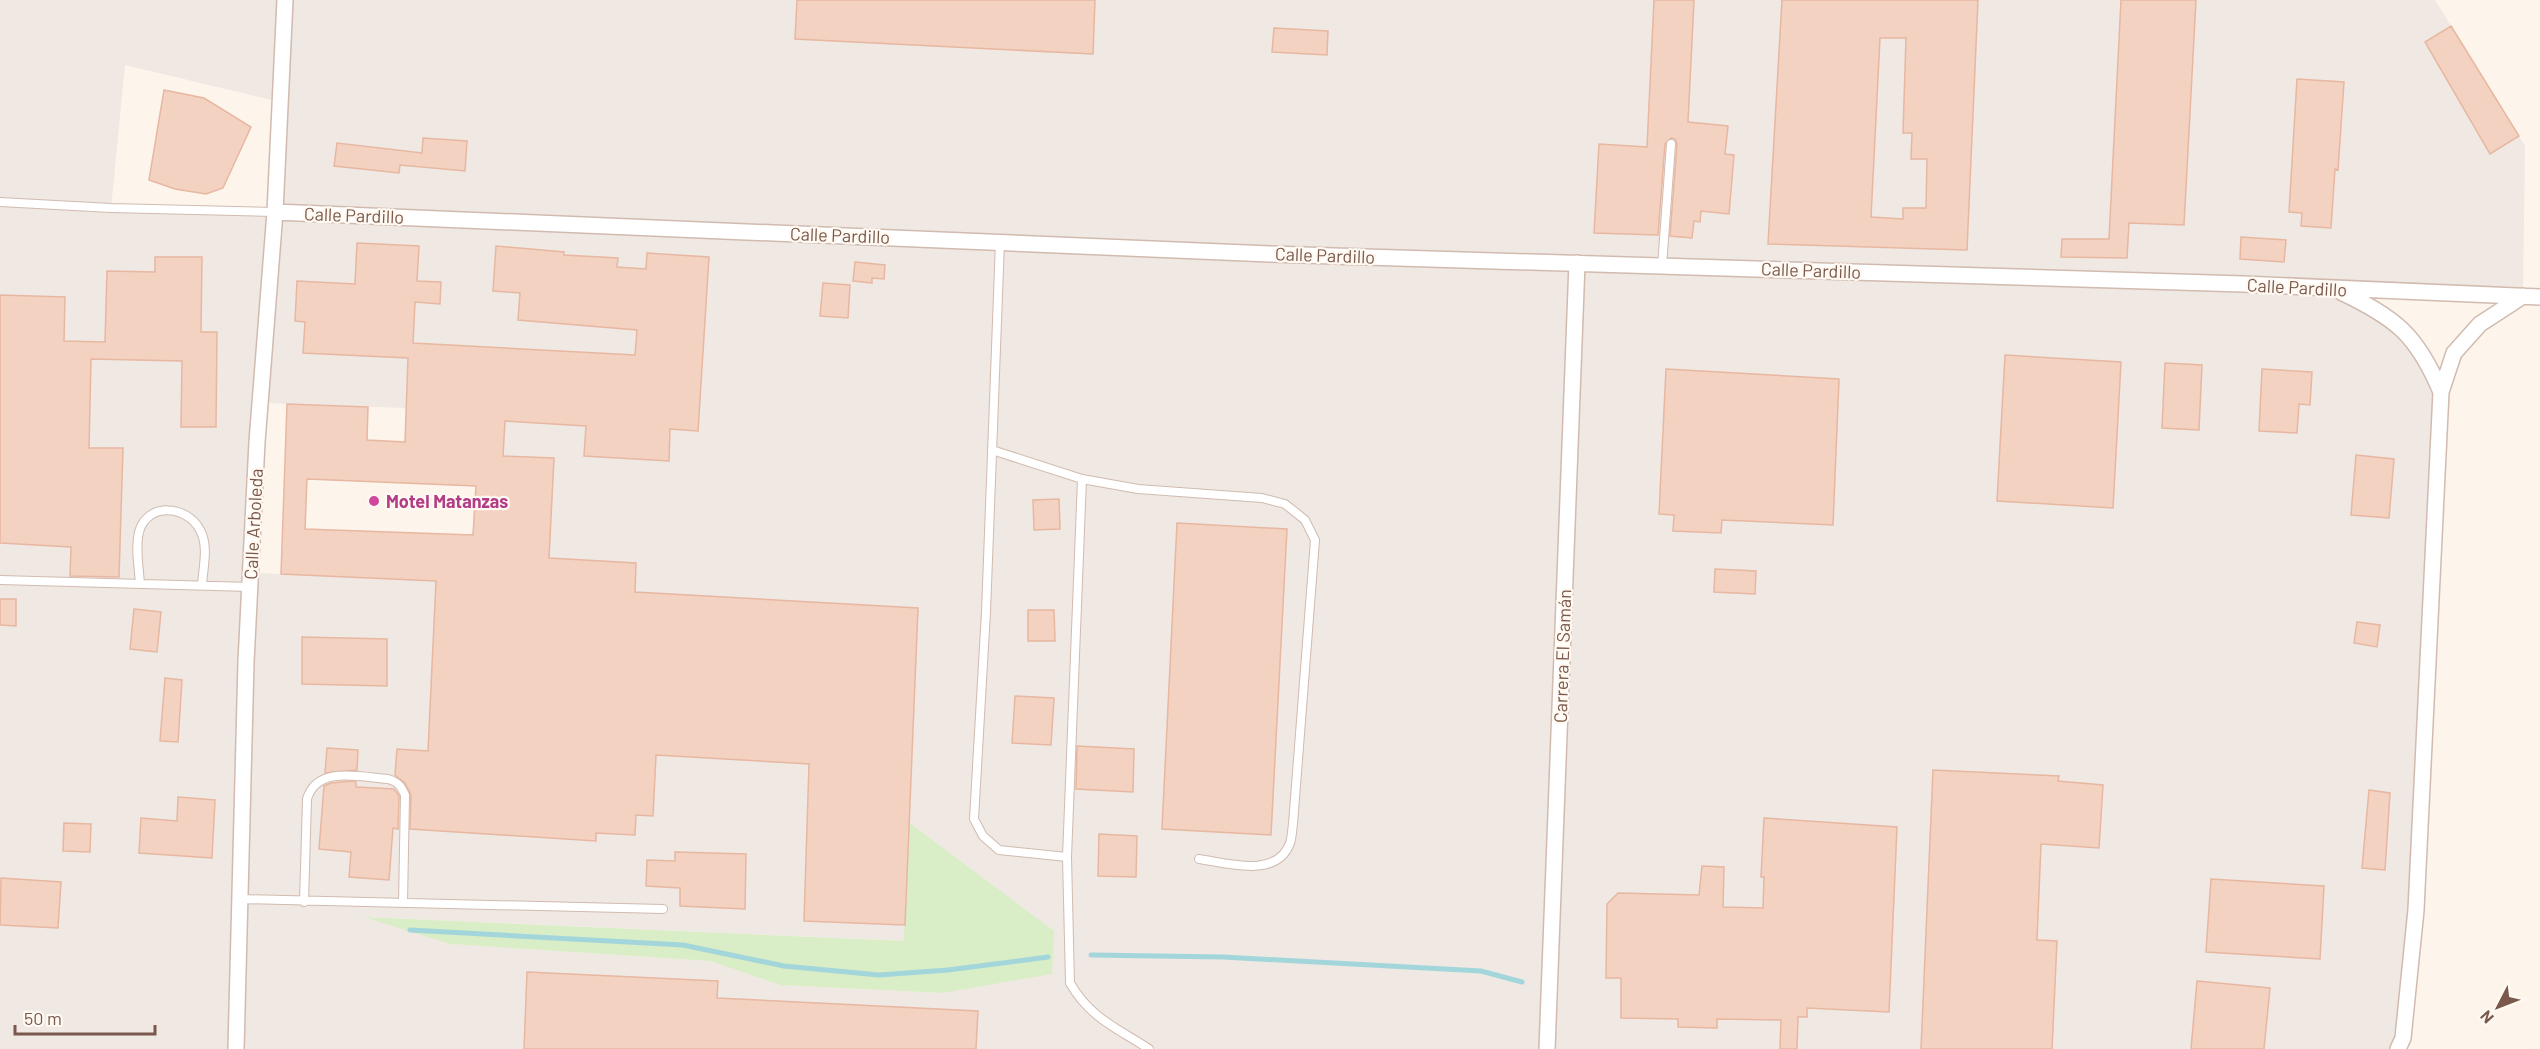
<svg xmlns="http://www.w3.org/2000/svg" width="2540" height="1049" font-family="Barlow,sans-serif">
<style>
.industrial{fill:#efe8e3;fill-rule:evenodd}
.green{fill:#d9edc7}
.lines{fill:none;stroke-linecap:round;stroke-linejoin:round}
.stream{stroke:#a3d6db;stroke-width:5}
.building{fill:#f4d2c1;stroke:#e7b7a1;stroke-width:1.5;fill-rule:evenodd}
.lane-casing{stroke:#d1bbaf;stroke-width:10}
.street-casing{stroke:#d1bbaf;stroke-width:18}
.lane{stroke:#fff;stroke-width:8}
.street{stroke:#fff;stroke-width:15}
.hotel-dot{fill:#d1479c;stroke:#fff9f2;stroke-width:2}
.labels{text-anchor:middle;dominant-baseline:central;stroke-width:4.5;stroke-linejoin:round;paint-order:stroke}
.street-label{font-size:18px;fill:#7a594c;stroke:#fff9f2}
.hotel-label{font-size:18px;font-weight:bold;fill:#b23c85;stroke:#fff9f2;text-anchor:start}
</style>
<rect width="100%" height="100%" fill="#fdf5eb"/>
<!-- industrial -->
<path class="industrial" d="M0,0H2435L2525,146L2523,296L2334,288L2407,333L2441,392L2416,910L2398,1049H0ZM125,65L280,102L275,212L111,208ZM409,342L569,352L505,421L498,520L474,518L472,583L257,573L265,403L406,408ZM908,822L942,993L780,985L710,961L450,944L367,917L905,941Z"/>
<!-- green -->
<path class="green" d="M908,822L1054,931L1052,974L942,993L780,985L710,961L450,944L364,917L904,941Z"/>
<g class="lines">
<!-- stream -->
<path class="stream" d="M410,930L683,945L784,966L879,975L948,970L1048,957
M1091,955L1223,957L1481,971L1522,982"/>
</g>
<!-- building -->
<path class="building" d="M797,0H1095L1093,54L795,39Z
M1654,0H1694L1688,122L1728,126L1725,154L1734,155L1729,214L1701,211L1700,222L1694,221L1692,238L1670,236L1677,144L1675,139L1671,138L1665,144L1658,235L1594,233L1599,144L1647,147Z
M1782,0H1978L1967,250L1768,244ZM1880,38H1906L1903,133H1912L1911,159H1927L1926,208H1903V219L1871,217Z
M2121,0H2196L2184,225L2129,223L2127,258L2061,257L2062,239H2109Z
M2451,26L2519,136L2490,154L2425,42Z
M1274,28L1328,31L1327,55L1272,52Z
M2297,79L2344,82L2338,170L2335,169L2331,228L2301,226L2302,213L2289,212Z
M164,90L204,98L251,127L223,188L206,194L175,189L149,180Z
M423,138L467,141L465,171L400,165L399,173L334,166L337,143L422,153Z
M2241,237L2286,240L2284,262L2240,259Z
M357,243L419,246L417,281L441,282L440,304L415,302L413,343L635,355L637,330L518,320L520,293L493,291L496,246L564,252V255L618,258L617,267L646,269L647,253L709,257L698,431L670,429L669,461L584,456L586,426L505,421L503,456L554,458L549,558L636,563L635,592L918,608L905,925L804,921L809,764L656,755L653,816L636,815L635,835L596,833V841L410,829L411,795L405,783L395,775L397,749L428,751L436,581L281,574L287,404L368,407L367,440L405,442L408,358L303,353L305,322L295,321L297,281L355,284ZM307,479L476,486L473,535L305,529Z
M155,257H202L201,332H217L216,427H181L182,361L91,359L89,448H123L119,577L70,576L71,547L0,543V295L65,297L64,341L105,342L107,271L155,272Z
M855,262L885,265L884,279L872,278V283L853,281Z
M823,283L850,285L848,318L820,316Z
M2005,355L2121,362L2113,508L1997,501Z
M2165,363L2202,365L2199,430L2162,428Z
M1666,369L1839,379L1833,525L1722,520L1721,533L1673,531L1674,515L1659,514Z
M2262,369L2312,372L2310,405L2299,404L2297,433L2259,431Z
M2356,455L2394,459L2389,518L2351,515Z
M1059,499L1060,529L1034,530L1033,500Z
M1177,523L1287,529L1271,835L1162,829Z
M1715,569L1756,571L1755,594L1714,592Z
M0,599H16V626L0,625Z
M134,609L161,612L157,652L130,649Z
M1028,610H1054L1055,641H1028Z
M2357,622L2380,625L2377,647L2354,643Z
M302,637L387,639V686L302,684Z
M165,678L182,680L178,742L160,741Z
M1015,696L1054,698L1051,745L1012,743Z
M1077,746L1134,749L1133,792L1076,789Z
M327,748L358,750L357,770L325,773Z
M1933,770L2059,776L2058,781L2103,785L2099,848L2041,844L2037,940L2057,941L2052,1049H1921Z
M352,781L356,782V787L394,789L399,796L398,829L393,828L389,880L349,877L351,852L319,849L324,786L331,783Z
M2369,790L2390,793L2385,870L2362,868Z
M178,797L215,800L212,858L139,853L141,818L177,821Z
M1764,818L1897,827L1889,1012L1807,1008V1017H1798L1797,1049H1780L1781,1020L1717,1019V1028L1678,1027V1019L1621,1018V978H1606L1607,904L1618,893L1699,895L1702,866L1724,867L1723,907L1763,908L1764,877H1761Z
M64,823L91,824L90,852L63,851Z
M1099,834L1137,836L1136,877L1098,876Z
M675,852L746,854L745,909L680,906V888L646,886L647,860L675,861Z
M1,878L61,882L58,928L0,925Z
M2211,879L2324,886L2320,959L2206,952Z
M527,972L718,981L717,998L978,1011L976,1049H524Z
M2197,981L2270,988L2264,1049H2191Z"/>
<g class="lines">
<!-- lane casing -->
<g class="lane-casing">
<path id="lane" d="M0,202L111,208L275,212
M1000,242L986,612L974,819L983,836L999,850L1067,857
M1662,266L1671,144
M992,450L1082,479L1138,489L1262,498L1285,504L1305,520L1315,540L1293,824C1292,830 1292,837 1290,843C1277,879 1227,863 1199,859
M1082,479L1067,857L1070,983C1090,1018 1117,1028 1149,1049
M0,580L250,587
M140,584C139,568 135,548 139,532C147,502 187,505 200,530C209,546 203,568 202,585
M239,899L663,909
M304,902L307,799C317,765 360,777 388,779C398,782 401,786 405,795L403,903"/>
</g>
<!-- street casing -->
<g class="street-casing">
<path id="street" d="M275,212L1270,254L2243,284L2540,297
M2341,292C2396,318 2417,335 2441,392
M236,1049L246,662L257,442L275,212L285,0
M1547,1049L1577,263
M2398,1049L2403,1038L2416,910L2441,392L2454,353L2480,324L2523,296"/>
</g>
<!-- lane -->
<use href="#lane" class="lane"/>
<!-- street -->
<use href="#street" class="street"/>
</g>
<!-- markers -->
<circle class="hotel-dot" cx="374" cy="501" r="6"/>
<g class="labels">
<!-- street labels -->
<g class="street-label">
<text transform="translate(354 215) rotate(2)">Calle Pardillo</text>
<text transform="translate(840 235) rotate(2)">Calle Pardillo</text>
<text transform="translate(1325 255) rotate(2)">Calle Pardillo</text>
<text transform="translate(1811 270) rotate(2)">Calle Pardillo</text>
<text transform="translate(2297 287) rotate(3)">Calle Pardillo</text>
<text transform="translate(253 524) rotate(-87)">Calle Arboleda</text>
<text transform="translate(1562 656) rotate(-88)">Carrera El Samán</text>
</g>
<!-- hotel labels -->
<g class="hotel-label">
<text x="386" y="501">Motel Matanzas</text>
</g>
</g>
<!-- north arrow -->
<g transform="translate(2498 1007) rotate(228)" stroke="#fff9f2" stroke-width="4.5" paint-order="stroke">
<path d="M0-4.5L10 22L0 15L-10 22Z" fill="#7a594c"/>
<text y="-9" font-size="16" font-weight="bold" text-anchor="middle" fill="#7a594c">N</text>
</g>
<!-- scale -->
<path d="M15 1025v9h140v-9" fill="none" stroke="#7a594c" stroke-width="3"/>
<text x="24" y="1025" font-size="18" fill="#7a594c" stroke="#fff9f2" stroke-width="4.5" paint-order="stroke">50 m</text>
</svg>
